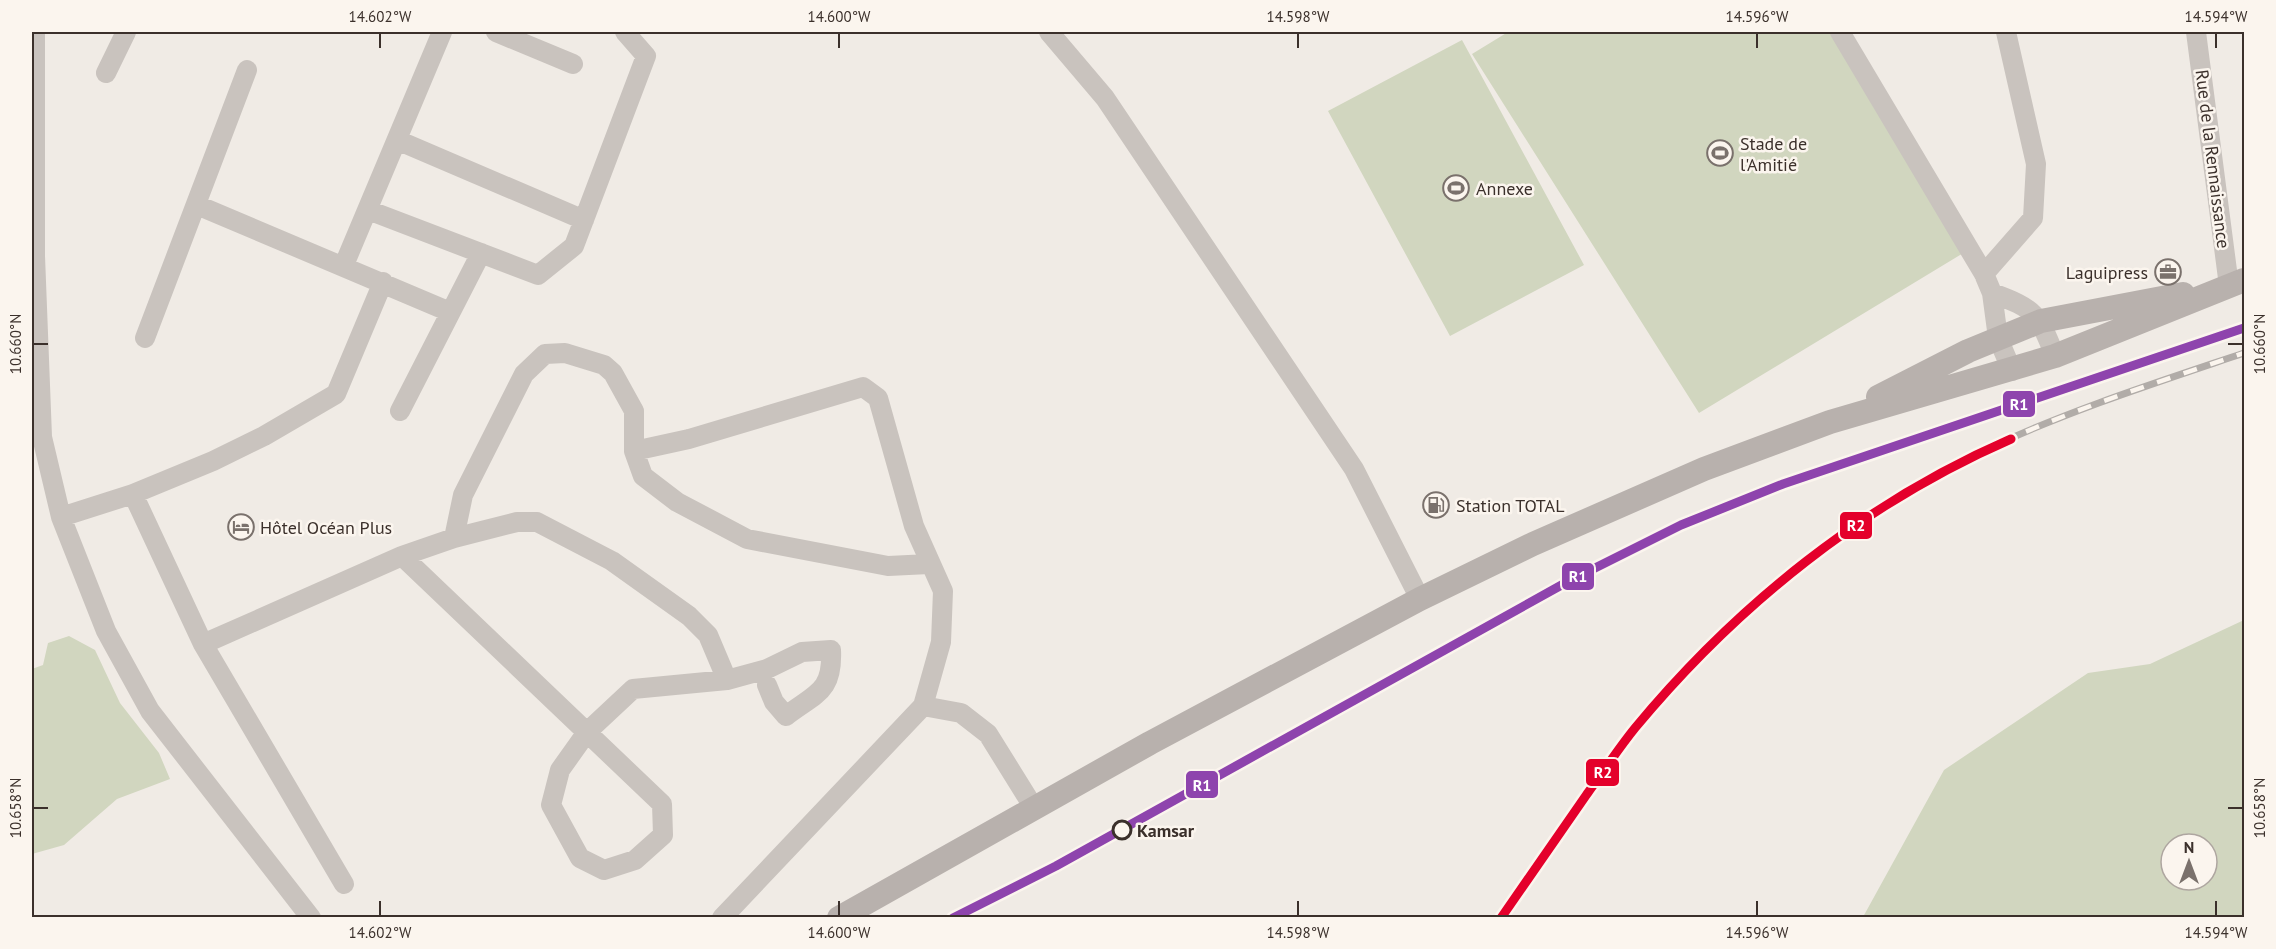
<svg xmlns="http://www.w3.org/2000/svg" width="2276" height="949" font-family="'PT Sans',sans-serif">
<style>
.green{fill:#d1d6bf;fill-rule:evenodd}
.lines{fill:none;stroke-linecap:round;stroke-linejoin:round}
.minor{stroke:#c9c3be;stroke-width:20}
.major{stroke:#b8b1ad;stroke-width:24}
.rail-casing{stroke:#b1aca8;stroke-width:7}
.rail{stroke:#fbf5ee;stroke-width:4.5;stroke-dasharray:14;stroke-linecap:butt}
.rail-1-casing{stroke:#fbf5ee;stroke-width:14}
.rail-2-casing{stroke:#fbf5ee;stroke-width:14}
.rail-1{stroke:#8e44ad;stroke-width:9}
.rail-2{stroke:#e4002b;stroke-width:9}
.ticks{fill:none;stroke:#3b302b;stroke-width:2}
.stop-dot{fill:#fbf5ee;stroke:#3b302b;stroke-width:3}
.labels{text-anchor:middle;dominant-baseline:central;stroke-width:5;stroke-linejoin:round;paint-order:stroke}
.poi-label{font-size:18px;fill:#3b302b;stroke:#fbf5ee;text-anchor:start}
.street-label{font-size:18px;fill:#3b302b;stroke:#fbf5ee}
.stop-label{font-size:18px;font-weight:bold;fill:#3b302b;stroke:#fbf5ee;text-anchor:start}
.line-badge{stroke:#fbf5ee;stroke-width:2}
.badge-label{font-size:16px;text-anchor:middle;font-weight:bold;fill:#fff}
.neatline{fill:none;stroke:#3b302b;stroke-width:2}
.ticks-label{font-size:15px;text-anchor:middle;fill:#3b302b}
</style>
<rect width="100%" height="100%" fill="#f0ebe5"/>
<!-- green -->
<path class="green" d="M1508,32H1832L1965,252L1699,413L1472,54Z
M1462,40L1584,265L1450,336L1328,111Z
M2244,620V917H1863L1944,770L2088,673L2150,664ZM2171,844H2207V880H2171Z
M69,636L95,650L120,703L159,753L170,779L117,799L64,845L32,854V669L43,665L48,643Z"/>
<g class="lines">
<!-- minor -->
<path class="minor" d="M35,32V256L42,437L61,517L106,631L150,711L311,918
M496,32L573,64
M1049,32L1105,98L1354,469L1420,599
M1840,32L1984,274L1992,293L1998,338L2012,371
M2196,32L2229,286
M106,73L126,32
M397,140L584,220
M197,205L450,312
M368,210L538,275L574,246L646,56L625,32
M344,265L442,32
M1984,274L2033,218L2036,164L2006,32
M1992,293C2036,309 2038,314 2055,356
M145,338L247,70
M400,411L481,253
M634,451L689,439L863,387L878,398L914,526L943,591L941,642L923,706L722,918
M133,494L203,644L344,884
M61,517L133,494L213,461L264,436L336,394L383,282
M454,538L463,495L524,374L545,354L565,353L604,365L613,373L634,411V451L643,476L677,502L747,539L888,566L929,564
M402,556L662,804L663,835L635,860L604,870L580,858L551,805L560,770L587,732L633,689L727,680L767,669L802,652L831,650C833,692 816,693 786,716L774,702L767,685
M203,644L402,556L454,538L517,522H537L612,561L689,616L708,635L727,680
M923,706L961,713L988,734L1034,808"/>
<!-- major -->
<path class="major" d="M1878,397L1968,351L2041,321L2183,294
M839,918L1150,743L1420,599L1533,544L1704,469L1830,422L2055,356L2244,280"/>
<!-- rail casing -->
<g class="rail-casing">
<path id="rail" d="M1501,918C1545,855 1586,788 1635,728C1730,612 1851,514 1987,449C2070,410 2158,382 2244,353"/>
</g>
<!-- rail -->
<use href="#rail" class="rail"/>
<!-- rail-1 casing -->
<g class="rail-1-casing">
<path id="rail-1" d="M953,918L1056,866L1567,582L1681,525L1783,484L2244,328"/>
</g>
<!-- rail-2 casing -->
<g class="rail-2-casing">
<path id="rail-2" d="M1501,918C1530,876 1559,835 1587,794C1603,772 1618,749 1635,728C1737,605 1864,503 2011,439"/>
</g>
<!-- rail-1 -->
<use href="#rail-1" class="rail-1"/>
<!-- rail-2 -->
<use href="#rail-2" class="rail-2"/>
</g>
<!-- ticks -->
<path class="ticks" d="M380,33V48M839,33V48M1298,33V48M1757,33V48M2216,33V48M33,344H48M2228,344H2243M33,808H48M2228,808H2243M380,901V916M839,901V916M1298,901V916M1757,901V916M2216,901V916"/>
<!-- icons -->
<defs>
<g id="stadium-ring" transform="scale(1.35)"><circle r="9.5" fill="#fbf5ee" stroke="#7a716c" stroke-width="1.5"/><path d="M0-5a6.5 5 0 1 0 0 10a6.5 5 0 1 0 0-10ZM-3.5-1.8h7v3.6h-7Z" fill="#7a716c"/></g>
<g id="office-ring" transform="scale(1.35)"><circle r="9.5" fill="#fbf5ee" stroke="#7a716c" stroke-width="1.5"/><path d="M-6-3h4V-5.5h4V-3h4V5H-6ZM-1-4.5V-3h2v-1.5ZM-6 0V1H6V0Z" fill="#7a716c"/></g>
<g id="fuel-ring" transform="scale(1.35)"><circle r="9.5" fill="#fbf5ee" stroke="#7a716c" stroke-width="1.5"/><path d="M-5.5-6h7V0h2V4h1.3V-2.5L3-4.5l.8-.8L6-3V5H2.5V1h-1V6h-7ZM-4.2-4.7v3.2H.2V-4.7Z" fill="#7a716c"/></g>
<g id="hotel-ring" transform="scale(1.35)"><circle r="9.5" fill="#fbf5ee" stroke="#7a716c" stroke-width="1.5"/><path d="M-6-4.5h1.5V1H6V5H4.5V3h-9V5H-6ZM-4 0a1.8 1.8 0 1 1 3.6 0ZM.5 0V-2.5h3Q6-2.5 6 0Z" fill="#7a716c"/></g>
</defs>
<g fill-rule="evenodd">
<use href="#stadium-ring" x="1720" y="153"/>
<use href="#stadium-ring" x="1456" y="188"/>
<use href="#office-ring" x="2168" y="272"/>
<use href="#fuel-ring" x="1436" y="505"/>
<use href="#hotel-ring" x="241" y="527"/>
</g>
<!-- markers -->
<circle class="stop-dot" cx="1122" cy="830" r="9"/>
<g class="labels">
<!-- poi labels -->
<g class="poi-label">
<text x="1740" y="143">Stade de<tspan x="1740" dy="21">l'Amitié</tspan></text>
<text x="1476" y="188">Annexe</text>
<text x="2148" y="272" text-anchor="end">Laguipress</text>
<text x="1456" y="505">Station TOTAL</text>
<text x="260" y="527">Hôtel Océan Plus</text>
</g>
<!-- street labels -->
<g class="street-label">
<text transform="translate(2213 159) rotate(83)">Rue de la Rennaissance</text>
</g>
<!-- stop labels -->
<g class="stop-label">
<text x="1137" y="830">Kamsar</text>
</g>
</g>
<g class="line-badge">
<rect x="2002" y="390" width="34" height="28" rx="6" fill="#8e44ad"/>
<rect x="1839" y="511" width="34" height="29" rx="6" fill="#e4002b"/>
<rect x="1561" y="562" width="34" height="29" rx="6" fill="#8e44ad"/>
<rect x="1585" y="758" width="35" height="29" rx="6" fill="#e4002b"/>
<rect x="1185" y="770" width="34" height="29" rx="6" fill="#8e44ad"/>
</g>
<g class="badge-label">
<text x="2019" y="410">R1</text>
<text x="1856" y="531">R2</text>
<text x="1578" y="582">R1</text>
<text x="1603" y="778">R2</text>
<text x="1202" y="791">R1</text>
</g>
<!-- border -->
<rect width="2276" height="949" fill="none" stroke="#fbf5ee" stroke-width="66"/>
<!-- north arrow -->
<g transform="translate(2189 862)"><circle r="28" fill="#fbf5ee" stroke="#aea6a0" stroke-width="1.5"/>
<path d="M0-4.5L10 22L0 15L-10 22Z" fill="#7a716c"/>
<text y="-9" font-size="16" font-weight="bold" text-anchor="middle" fill="#3b302b">N</text>
</g>
<rect x="33" y="33" width="2210" height="883" class="neatline"/>
<g class="ticks-label">
<text x="380" y="22">14.602°W</text>
<text x="839" y="22">14.600°W</text>
<text x="1298" y="22">14.598°W</text>
<text x="1757" y="22">14.596°W</text>
<text x="2216" y="22">14.594°W</text>
<text transform="translate(16 344) rotate(-90)" y="5">10.660°N</text>
<text transform="translate(2260 344) rotate(-90)" y="5">10.660°N</text>
<text transform="translate(16 808) rotate(-90)" y="5">10.658°N</text>
<text transform="translate(2260 808) rotate(-90)" y="5">10.658°N</text>
<text x="380" y="938">14.602°W</text>
<text x="839" y="938">14.600°W</text>
<text x="1298" y="938">14.598°W</text>
<text x="1757" y="938">14.596°W</text>
<text x="2216" y="938">14.594°W</text>
</g>
</svg>
